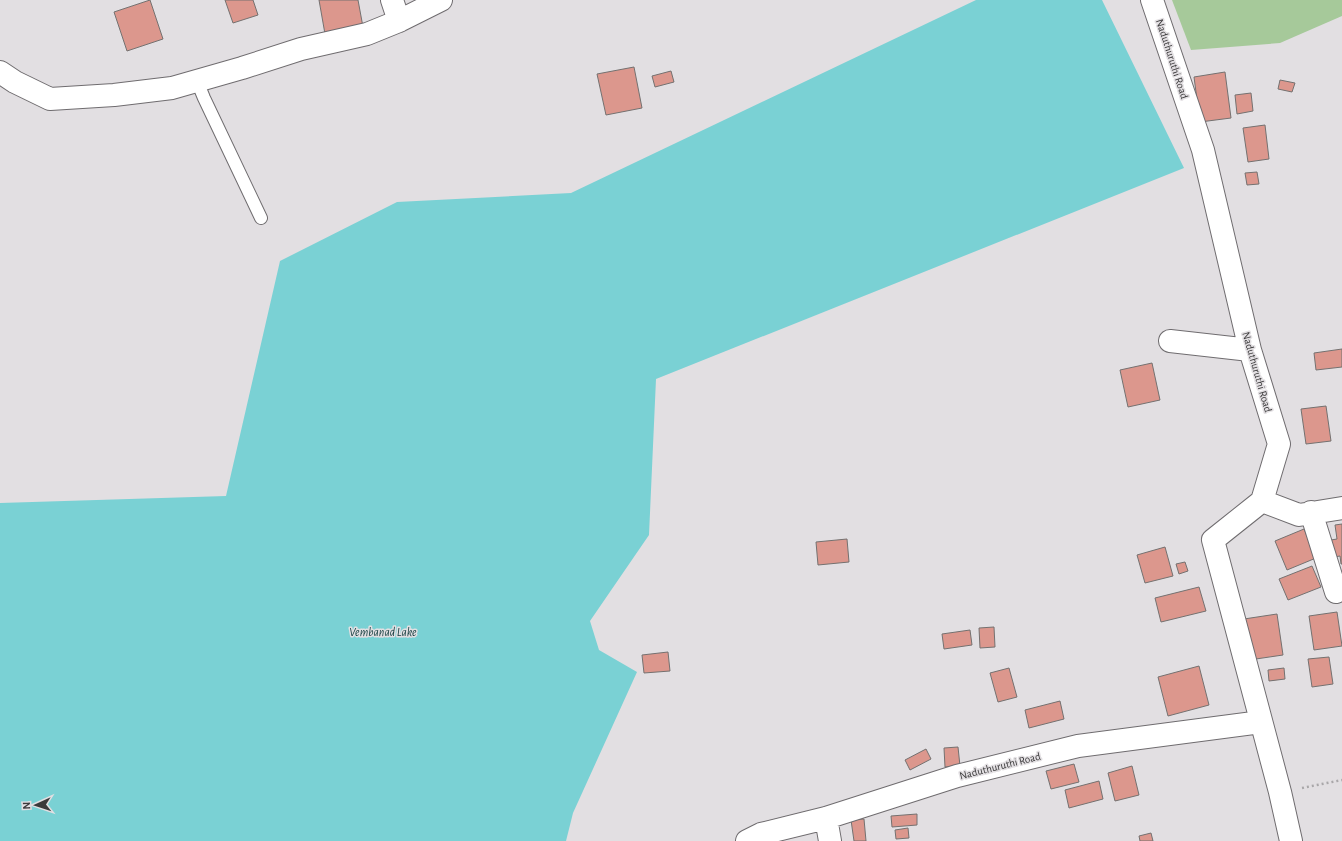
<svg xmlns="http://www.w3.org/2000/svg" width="1342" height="841" font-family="'Alegreya Sans',sans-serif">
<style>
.green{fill:#a6c99a}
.water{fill:#7ad1d4}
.building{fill:#dc978d;stroke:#747170}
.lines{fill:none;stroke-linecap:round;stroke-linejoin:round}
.service-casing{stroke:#6f6c6f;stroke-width:14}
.minor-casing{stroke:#6f6c6f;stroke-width:24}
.path{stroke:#a9a7a9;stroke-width:2.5;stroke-dasharray:2 3;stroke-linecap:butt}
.service{stroke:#fff;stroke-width:12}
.minor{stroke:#fff;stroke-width:22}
.labels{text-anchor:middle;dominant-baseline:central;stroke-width:3;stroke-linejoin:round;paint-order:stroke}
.street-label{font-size:11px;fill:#3b3a3b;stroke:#e2dfe2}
.water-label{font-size:12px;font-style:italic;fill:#184143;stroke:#e2dfe2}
</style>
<rect width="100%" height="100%" fill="#e2dfe2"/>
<!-- green -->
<path class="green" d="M1172,0H1342V16L1280,43L1191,50Z"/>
<!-- water -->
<path class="water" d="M976,0H1102L1184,168L656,379L649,535L590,621L599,650L637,672L573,813L566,841H0V503L226,496L280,261L397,202L571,193Z"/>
<!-- building -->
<path class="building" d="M150,0L163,39L127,51L114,12Z
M225,0H253L258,15L233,23Z
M319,0H358L363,27L325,34Z
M634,67L642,108L606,115L597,74Z
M671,71L674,82L655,87L652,76Z
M1225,72L1231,118L1200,122L1194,77Z
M1280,80L1295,83L1292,92L1278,89Z
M1251,93L1253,111L1237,114L1235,95Z
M1265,125L1269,159L1248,162L1243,128Z
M1257,172L1259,184L1247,185L1245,173Z
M1342,349V367L1316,370L1314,353Z
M1152,363L1160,400L1128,407L1120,370Z
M1326,406L1331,441L1306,444L1301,409Z
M1342,524V564H1341L1340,556L1334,557L1331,540L1337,539L1335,525Z
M1304,529L1316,558L1287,570L1275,541Z
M847,539L849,562L818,565L816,542Z
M1165,547L1173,576L1145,583L1137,555Z
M1185,562L1188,571L1179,574L1176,564Z
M1312,566L1321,587L1288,600L1279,579Z
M1199,587L1206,611L1161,622L1155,598Z
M1337,612L1342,646L1314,650L1309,616Z
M1277,614L1283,655L1249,660L1244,619Z
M994,627L995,647L980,648L979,628Z
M970,630L972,645L944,649L942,634Z
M668,652L670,671L644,673L642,655Z
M1329,657L1333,684L1312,687L1308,659Z
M1199,666L1209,705L1168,716L1158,677Z
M1009,668L1017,697L998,702L990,673Z
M1284,668L1285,679L1269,681L1268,670Z
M1060,701L1064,719L1029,728L1025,710Z
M958,747L960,766L945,767L944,748Z
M926,749L931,759L910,770L905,760Z
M1074,764L1079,782L1051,789L1046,771Z
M1132,766L1139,795L1115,801L1108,773Z
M1099,781L1103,799L1069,808L1065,790Z
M917,814V825L892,827L891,816Z
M864,819L866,841H854L851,820Z
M908,828L909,838L896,839L895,830Z
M1151,833L1153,841H1140L1139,836Z"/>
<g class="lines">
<!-- service casing -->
<g class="service-casing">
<path id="service" d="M197,81L204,98L261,218"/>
</g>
<!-- minor casing -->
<g class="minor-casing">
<path id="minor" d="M392,0L399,21
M1152,0L1203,150L1250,350L1279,444L1262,501L1213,540L1280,792L1291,841
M0,72L15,82L50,99L114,95L172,88L242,68L301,49L367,34L399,21L441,0
M1170,341L1250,350
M1262,501L1299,515L1342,508
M1311,512L1336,592
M826,818L830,841
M747,841L761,834L826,818L957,776L1078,746L1261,722"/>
</g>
<!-- path -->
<path class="path" d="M1302,788L1342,780"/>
<!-- service -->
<use href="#service" class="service"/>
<!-- minor -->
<use href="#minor" class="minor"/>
</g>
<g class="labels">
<!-- street labels -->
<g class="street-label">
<text transform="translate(1172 59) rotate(72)">Naduthuruthi Road</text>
<text transform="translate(1257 372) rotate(74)">Naduthuruthi Road</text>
<text transform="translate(1000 766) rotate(-14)">Naduthuruthi Road</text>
</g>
<!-- water labels -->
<g class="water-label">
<text x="383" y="632">Vembanad Lake</text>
</g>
</g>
<!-- north arrow -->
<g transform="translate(36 805) rotate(267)" stroke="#e2dfe2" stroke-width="3" paint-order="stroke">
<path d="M0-3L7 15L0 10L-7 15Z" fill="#3b3a3b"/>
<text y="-6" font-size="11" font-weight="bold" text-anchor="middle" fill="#3b3a3b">N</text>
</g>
</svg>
